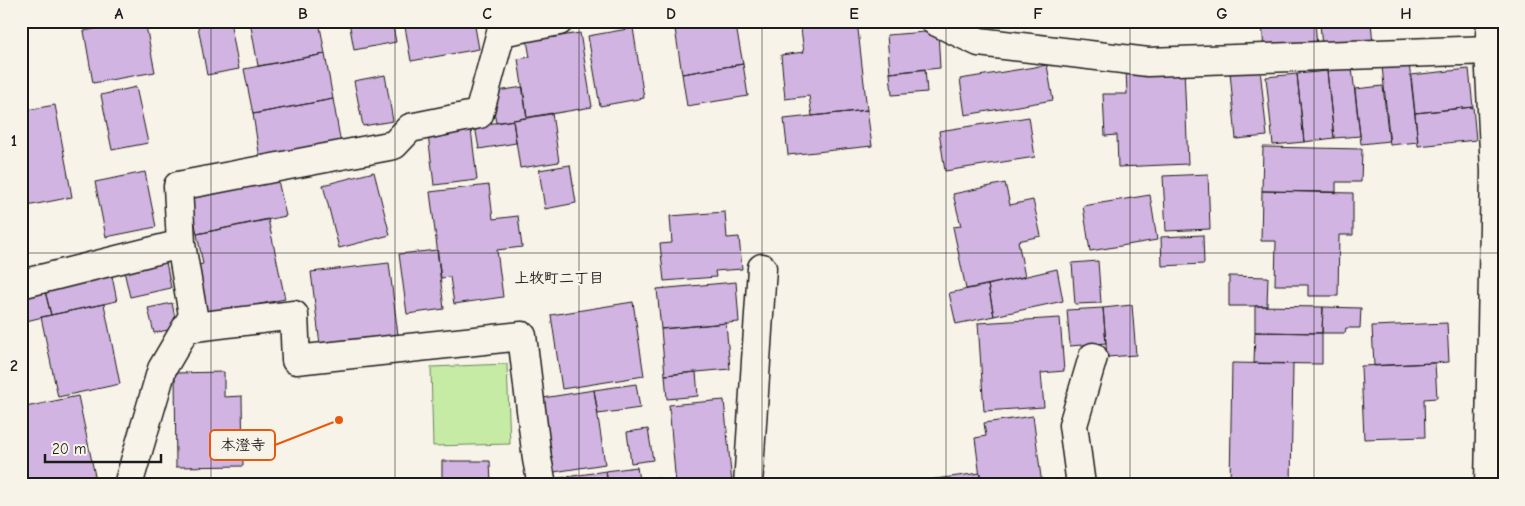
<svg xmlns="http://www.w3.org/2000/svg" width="1525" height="506" font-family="'Comic Neue','Klee One',sans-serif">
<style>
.green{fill:#c5eba5;stroke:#708460}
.building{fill:#d1b4e1;stroke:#1c1c1c}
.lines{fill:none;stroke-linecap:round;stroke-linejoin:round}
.minor-casing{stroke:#1c1c1c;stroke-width:31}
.minor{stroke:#f7f3e8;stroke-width:28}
.grid{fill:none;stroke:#1c1c1c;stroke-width:1;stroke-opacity:0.55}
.labels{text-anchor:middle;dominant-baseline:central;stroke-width:4.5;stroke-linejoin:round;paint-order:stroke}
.neighbourhood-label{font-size:15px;font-weight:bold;fill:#1c1c1c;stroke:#f7f3e8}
.leader{fill:none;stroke:#e8590c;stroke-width:2}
.callout-dot{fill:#e8590c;stroke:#f7f3e8;stroke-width:2}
.callout{fill:#f7f3e8;stroke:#e8590c;stroke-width:2}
.callout-label{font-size:15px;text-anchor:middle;font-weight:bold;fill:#1c1c1c}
.neatline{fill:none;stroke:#1c1c1c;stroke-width:2}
.grid-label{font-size:16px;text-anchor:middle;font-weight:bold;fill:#1c1c1c}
</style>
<rect width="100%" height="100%" fill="#f7f3e8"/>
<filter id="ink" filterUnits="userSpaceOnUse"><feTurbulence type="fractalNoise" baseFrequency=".02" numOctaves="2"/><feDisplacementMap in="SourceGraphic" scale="10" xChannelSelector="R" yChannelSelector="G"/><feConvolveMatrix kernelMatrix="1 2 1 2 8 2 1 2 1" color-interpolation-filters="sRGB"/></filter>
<g filter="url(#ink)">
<!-- green -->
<path class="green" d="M507,364L510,444L433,446L431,367Z"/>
<!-- building -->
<path class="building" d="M134,21H145L155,72L93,83L84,31Z
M197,21H230L239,69L207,75Z
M250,21H319L325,54L258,66Z
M349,21H392L396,42L354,50Z
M404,21H474L479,49L411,61Z
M719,21H735L743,64L682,74L675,29Z
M800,21H857L867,110L812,116L809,96L785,99L781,55L804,52Z
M1262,21H1315L1317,48L1264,52Z
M1371,21L1373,45L1322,49L1320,22Z
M633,28L644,98L600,106L588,36Z
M938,31L940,68L890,73L887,35Z
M580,33L592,107L527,118L518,59L530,57L527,41Z
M325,54L333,99L253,114L244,69Z
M1409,63L1418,142L1390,145L1382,66Z
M743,64L748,96L687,106L682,74Z
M1047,65L1053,100L965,115L960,79Z
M1184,68L1188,164L1118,167L1117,135L1105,136L1103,94H1127L1126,70Z
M1352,68L1360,136L1334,138L1327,71Z
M925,69L927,92L892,95L890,73Z
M1260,69L1267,136L1236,139L1230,72Z
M1469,69L1473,107L1415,113L1411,75Z
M1327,71L1334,138L1304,142L1297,74Z
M1297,74L1304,142L1273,145L1266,77Z
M385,75L393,121L363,126L354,81Z
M1383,86L1389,141L1361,144L1355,89Z
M136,87L148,143L112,150L101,95Z
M523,87L527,118L496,123L491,92Z
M333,99L341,144L260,159L253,114Z
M55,105L72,197L22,207L21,111Z
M1473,107L1476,140L1418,146L1415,113Z
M867,110L872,146L788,155L784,119Z
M552,113L559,162L520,168L513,120Z
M1029,117L1035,157L945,171L939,131Z
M513,120L516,143L479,149L475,126Z
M471,129L477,180L434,185L428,134Z
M1263,147L1362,149L1361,182H1336V192L1262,191Z
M570,165L576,203L545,209L539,170Z
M145,172L156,227L106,237L95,182Z
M374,172L390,235L339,248L323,185Z
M1208,174L1210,229L1166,231L1163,176Z
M277,176L286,216L197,234L189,194Z
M1005,183L1010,205L1033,200L1041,236L1018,241L1025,277L966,289L953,227L961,226L953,194Z
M489,185L493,219L518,216L522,247L497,250L503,297L454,304L450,277L441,278L430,192Z
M1262,191L1353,193V235H1339L1338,296H1308V285H1275L1276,241H1261Z
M1150,195L1157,240L1090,251L1083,206Z
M725,212L727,238L739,237L742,269L715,271L716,277L664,281L660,244L672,243L670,216Z
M268,219L285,299L202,316L192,266L203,264L197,234Z
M1203,235L1204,264L1162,266L1161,237Z
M437,250L444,309L407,314L399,254Z
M1098,261L1101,303L1075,304L1072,263Z
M166,262L171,288L130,297L124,271Z
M389,263L398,335L320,345L311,272Z
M1057,269L1063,301L994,316L988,285Z
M112,276L117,301L51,315L45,291Z
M1229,276L1268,277L1267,306H1229Z
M736,282L739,322L661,329L657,289Z
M988,285L994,316L956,324L949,293Z
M45,291L51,315L22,322L21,296Z
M633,302L644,376L562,389L551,315Z
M172,303L177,328L154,333L148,308Z
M104,304L120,384L58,397L41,317Z
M1132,305L1136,355L1107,357L1103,308Z
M1255,306L1323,307L1322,333L1255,332Z
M1323,307L1361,308L1360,328H1346L1345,333H1322Z
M1103,308L1106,343L1070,346L1067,310Z
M1060,318L1064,371L1041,373L1044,407L984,411L978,323Z
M726,323L730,369L665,375L661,329Z
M1447,323L1449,362L1374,366L1372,326Z
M1255,332L1322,333V364L1254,363Z
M1232,363L1293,364L1291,485H1230Z
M1435,363L1437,398L1424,399L1425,437L1364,439L1361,366Z
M224,372V397L242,396L243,466L176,467L175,373Z
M696,372L698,396L667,399L665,375Z
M636,384L640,408L598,414L594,390Z
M594,390L605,464L554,472L543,398Z
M78,396L95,476L53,485H21V408Z
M724,400L732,484L676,485L669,405Z
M1033,416L1042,485H981L975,438L986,436L984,423Z
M648,429L653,460L631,463L627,432Z
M442,461H490L491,485H442Z
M637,467L639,481L659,478L660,485H608L606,471Z
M606,471L608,485H554L553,479Z
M980,473L981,485H929L928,480Z"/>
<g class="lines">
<!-- minor casing -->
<g class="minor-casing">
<path id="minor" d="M935,21L979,42L1148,62L1489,50
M21,284L181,244
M128,485L162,369L193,316
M542,485L537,459L522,336L296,360L294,315L195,327L181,244L178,186L394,145L410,128L479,114L501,32L559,21
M748,485L762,268
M1081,485L1073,425L1093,357
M1489,485L1495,171L1489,50L1491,21"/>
</g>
<!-- minor -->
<use href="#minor" class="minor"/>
</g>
</g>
<!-- grid -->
<path class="grid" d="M211,21V485M395,21V485M579,21V485M762,21V485M946,21V485M1130,21V485M1314,21V485M21,253H1504"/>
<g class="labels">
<!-- neighbourhood labels -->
<g class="neighbourhood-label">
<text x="559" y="278">上牧町二丁目</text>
</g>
</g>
<!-- callouts -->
<path class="leader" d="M339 420L275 445"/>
<circle class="callout-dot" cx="339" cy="420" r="5"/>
<rect class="callout" x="210" y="430" width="65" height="30" rx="5"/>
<g class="callout-label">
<text x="243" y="450">本澄寺</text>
</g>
<!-- margin -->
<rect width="1525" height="506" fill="none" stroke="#f7f3e8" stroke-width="55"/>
<!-- scale -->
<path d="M45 454v8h116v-8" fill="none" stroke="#1c1c1c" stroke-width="2.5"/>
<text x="52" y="454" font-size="15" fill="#1c1c1c" stroke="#f7f3e8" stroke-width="4" paint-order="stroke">20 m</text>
<rect x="28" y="28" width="1470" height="450" class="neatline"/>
<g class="grid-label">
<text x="119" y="19">A</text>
<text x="303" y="19">B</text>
<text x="487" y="19">C</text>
<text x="671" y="19">D</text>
<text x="854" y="19">E</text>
<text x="1038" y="19">F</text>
<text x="1222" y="19">G</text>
<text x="1406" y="19">H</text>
<text x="14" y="146">1</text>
<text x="14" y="371">2</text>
</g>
</svg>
